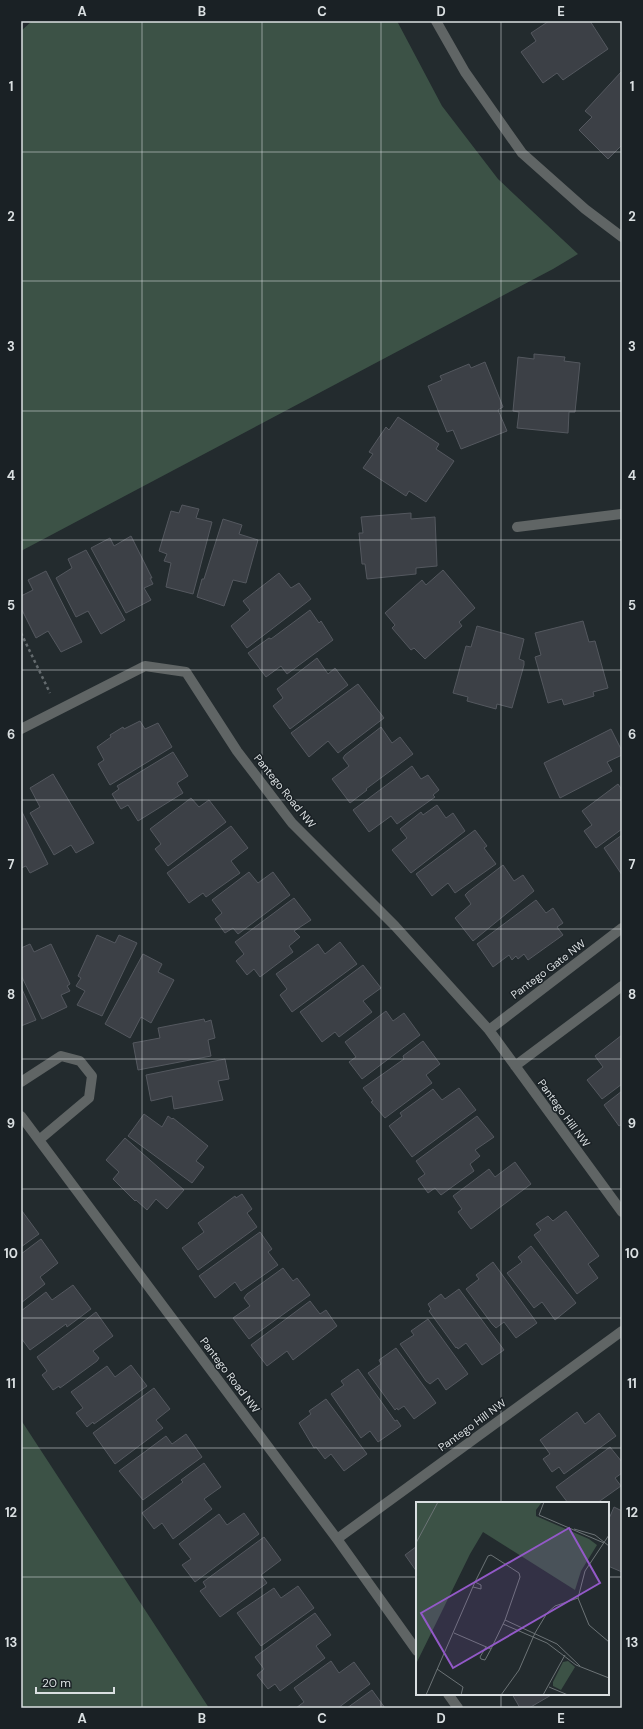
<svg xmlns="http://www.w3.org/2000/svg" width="643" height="1729" font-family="'DM Sans',sans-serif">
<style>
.green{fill:#3c5246}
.building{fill:#3c4046;stroke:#54585f}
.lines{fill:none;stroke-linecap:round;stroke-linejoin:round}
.path{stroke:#646b6e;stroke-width:2.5;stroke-dasharray:3 3;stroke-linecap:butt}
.minor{stroke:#606565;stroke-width:10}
.grid{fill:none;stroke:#dadfe1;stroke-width:1;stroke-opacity:0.55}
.labels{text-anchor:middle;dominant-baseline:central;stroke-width:3;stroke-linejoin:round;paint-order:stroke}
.street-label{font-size:11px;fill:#dadfe1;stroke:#1a2125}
.inset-road{fill:none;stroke:#6c7376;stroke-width:1}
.view{fill:#9359c8;fill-opacity:0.15;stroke:#9359c8;stroke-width:2}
.inset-edge{fill:none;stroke:#dadfe1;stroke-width:2}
.neatline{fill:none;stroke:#dadfe1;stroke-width:1.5}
.grid-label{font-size:13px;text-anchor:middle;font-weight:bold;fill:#dadfe1}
</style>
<rect width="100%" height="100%" fill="#232b2e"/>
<!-- green -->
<path class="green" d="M32,21H397L442,106L498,179L578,254L553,269L21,551V31Z
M21,1420L209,1708H21Z"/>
<!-- building -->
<path class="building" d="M549,21H590L608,49L563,80L557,73L543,83L521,52L536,41L531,33Z
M622,71V145L608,159L579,130L592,117L585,111Z
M534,354L565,357L564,361L580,363L575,412H569L568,433L517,428L519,412L513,411L518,357L534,359Z
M485,362L503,407L498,410L507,431L461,449L453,430L447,432L428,386L442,380L440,376L469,364L471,368Z
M398,417L439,444L436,449L454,461L426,502L409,491L406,496L363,468L373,454L369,452L386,427L389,430Z
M182,505L199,509L196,518L212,522L193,594L166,587L171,563L164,561L167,554L159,551L171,511L179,513Z
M411,513V519L435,517L437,566L416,568V574L367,579L365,564H362L359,533H363L361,517Z
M223,519L242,525L239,534L258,540L246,583L233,580L224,606L197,597L202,579H204Z
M131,536L152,578H150L153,584L144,588L151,600L126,613L91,548L110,538L114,546Z
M86,550L125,620L101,634L88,611L76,617L56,578L72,568L68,559Z
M443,570L475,608L459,622L462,626L425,659L414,648L411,650L392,628L395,625L385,613L422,580L426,585Z
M46,571L82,642L61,652L48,631L36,638L21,608V596L33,590L28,580Z
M279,573L291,588L299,583L311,599L247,648L231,626L250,610L243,601Z
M310,610L319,623L321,621L333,640L287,674L281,666L266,677L248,653L269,638L271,639Z
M583,621L589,642L595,641L608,688L593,692L594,696L564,705L562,699L548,703L535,657L541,655L535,633Z
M477,626L524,639L519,659L524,661V665L512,708L497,704L496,709L467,701L468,697L453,693L466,646L471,647Z
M317,658L328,674L335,668L348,685L290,729L273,706L283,698L277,689Z
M358,684L384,718L338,753L328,741L309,757L291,733Z
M140,721L145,729L158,723L172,747L110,785L98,764L104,760L97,747L111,737L110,735L123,727L124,729Z
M381,727L392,743L400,737L413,754L366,789L367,790L350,803L332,779L349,766L343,758L345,755Z
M611,729L622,751V755L607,762L612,771L560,798L544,763Z
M173,752L188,776L177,783L183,793L138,821L128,805L121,809L112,794L119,789L117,786Z
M412,766L421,779L428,775L439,790L433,795L435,797L397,824L391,816L369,832L353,810Z
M53,774L94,843L76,853L71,845L54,855L30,813L40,807L30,788Z
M618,784L622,790V829L596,848L584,831L592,825L582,811Z
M191,798L199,807L209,800L226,822L168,866L155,849L161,844L150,829Z
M437,805L446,818L453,813L465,831L411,873L392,850L407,838L400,829L421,812L423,815Z
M21,810L48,864L30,873L26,866L21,868Z
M231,826L248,848L231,861L240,873L206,897L203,893L189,903L167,873Z
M475,830L487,846L484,848L496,864L455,893L448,883L432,896L416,874Z
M622,835V875L604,848Z
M503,865L514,881L523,875L534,891L473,941L455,918L471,904L465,895L468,892Z
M249,872L258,883L273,872L290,895L238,934L233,928L225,933L215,919L222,913L212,900Z
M294,898L311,920L294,931L300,937L289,946L293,952L260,977L254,969L247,975L236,961L244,954L235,942Z
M536,900L546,913L553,908L563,923L557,927L563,935L528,960L524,954L518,959L516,956L512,960L509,955L493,967L477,944Z
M97,935L115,943L119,935L137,943L102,1016L77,1005L85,991L76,986L81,978L78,976Z
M340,942L357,964L292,1012L280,995L287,989L276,974L318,944L325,954Z
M30,944L34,952L51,944L70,984L67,986L70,991L61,995L67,1007L42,1019L21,975V948Z
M143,954L162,964L158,972L174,980L151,1023L141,1017L130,1038L105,1024Z
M363,965L381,988L363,1001L372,1012L339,1037L335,1032L322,1042L300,1012Z
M21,987L36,1020L21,1026Z
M386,1011L393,1021L404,1013L420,1035L362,1079L349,1062L356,1057L345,1042Z
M204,1019L205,1022L211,1020L215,1038L208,1040L211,1056L138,1070L133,1043L160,1038L158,1028Z
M622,1035V1084L602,1099L587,1080L603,1067L595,1056Z
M423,1041L440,1064L426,1075L432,1083L385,1118L371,1102L373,1101L363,1088L404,1059L403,1056Z
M225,1059L229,1079L218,1081L223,1100L174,1109L172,1096L151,1101L146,1075Z
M459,1088L476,1110L412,1157L389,1126L402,1116L400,1113L433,1089L442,1100Z
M622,1091V1124L619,1126L604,1105Z
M144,1114L162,1127L168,1116L172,1119L173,1118L208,1146L196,1161L204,1167L192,1183L128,1136Z
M477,1116L494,1137L475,1150L480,1156L470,1164L474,1171L441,1195L435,1188L428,1193L418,1179L425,1174L416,1161Z
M125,1138L184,1190L167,1209L156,1199L147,1210L136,1200L135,1201L113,1179L119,1172L106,1160Z
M515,1162L531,1184L471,1229L458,1212L462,1209L453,1196L489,1169L495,1177Z
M242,1194L252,1209L247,1213L257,1227L198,1270L182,1248L204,1232L198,1223L235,1196L236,1198Z
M21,1211H22L39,1234L21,1247Z
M566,1211L599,1256L588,1264L598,1278L577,1294L534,1235L541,1230L536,1224L548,1216L553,1221Z
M260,1232L272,1249L268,1252L278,1265L241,1291L235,1282L215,1298L199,1276Z
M41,1239L58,1263L40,1277L45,1284L21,1303V1254Z
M531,1246L576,1303L555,1320L542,1302L534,1308L507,1273L522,1262L518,1257Z
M493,1262L537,1323L516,1338L504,1322L496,1328L492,1324L466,1289L479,1279L476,1275Z
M283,1268L293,1281L297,1278L310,1295L249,1339L233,1318L250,1306L244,1298L247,1294Z
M73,1285L91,1309L67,1327L66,1324L30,1350L21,1338V1311L46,1292L52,1300Z
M459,1289L504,1350L482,1365L466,1343L458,1349L457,1347L456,1348L429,1311L431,1309L428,1304L441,1294L445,1299Z
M310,1301L320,1314L326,1310L337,1326L293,1360L287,1351L267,1366L251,1345Z
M96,1312L113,1336L93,1351L99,1358L97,1361L60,1388L59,1386L53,1390L42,1375L47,1371L37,1357Z
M428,1319L468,1374L446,1390L438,1378L430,1384L426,1381L400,1344L414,1335L411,1331Z
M396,1348L436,1403L414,1419L404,1406L398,1410L397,1408L395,1410L368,1373L381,1364L379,1360Z
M131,1365L147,1386L94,1424L93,1422L87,1427L76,1413L83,1408L71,1392L107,1366L115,1377Z
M358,1369L395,1421L397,1420L401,1426L378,1442L370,1431L361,1438L331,1394L344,1385L341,1381Z
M154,1388L170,1409L156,1420L163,1428L115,1464L93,1433Z
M326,1399L367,1454L344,1471L331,1454L325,1459L316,1447L314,1448L299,1423L311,1414L309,1411Z
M577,1412L585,1424L599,1413L616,1436L564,1474L559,1467L552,1472L543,1459L550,1454L540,1440Z
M186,1434L202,1457L143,1500L119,1471L166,1436L172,1444Z
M610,1447L622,1462V1473L615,1478L621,1486L597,1503H572L571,1501L568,1503L556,1487Z
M204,1463L221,1487L204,1499L212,1509L173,1539L162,1523L154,1529L142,1513L183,1482L181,1480Z
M614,1507L622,1511V1572L608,1566V1521Z
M244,1513L259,1534L195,1582L182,1565L191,1559L179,1544L219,1514L227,1525Z
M264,1537L281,1560L261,1575L267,1583L220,1617L200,1591L206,1587L203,1582Z
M417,1546V1572L405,1555Z
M298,1586L314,1608L261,1646L237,1613L274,1588L281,1598Z
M315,1613L331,1635L316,1646L325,1658L280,1691L275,1684L268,1689L257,1675L264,1669L255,1657Z
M331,1661L339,1673L354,1662L370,1684L338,1708H296L304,1702L294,1688Z
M372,1690L385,1708H347Z
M512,1694H553L529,1708H520Z"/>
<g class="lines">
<!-- path -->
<path class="path" d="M21,633L50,693"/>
<!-- minor -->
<path class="minor" d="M436,21L465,72L522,153L585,209L622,237
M517,527L621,514
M21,729L145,666L186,672L237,751L292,823L395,926L489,1030L622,1212
M489,1030L622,928
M515,1066L622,986
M21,1082L61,1056L80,1061L92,1076L89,1098L39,1140
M21,1116L337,1539L417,1651
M337,1539L622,1331
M448,1694L458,1708"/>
</g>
<!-- grid -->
<path class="grid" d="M142,21V1708M262,21V1708M381,21V1708M501,21V1503M21,152H622M21,281H622M21,411H622M21,540H622M21,670H622M21,800H622M21,929H622M21,1059H622M21,1189H622M21,1318H622M21,1448H622M21,1577H417M608,1577H622M501,1694V1708"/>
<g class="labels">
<!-- street labels -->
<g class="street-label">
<text transform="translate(285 791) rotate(51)">Pantego Road NW</text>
<text transform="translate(548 969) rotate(-37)">Pantego Gate NW</text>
<text transform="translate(564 1113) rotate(54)">Pantego Hill NW</text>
<text transform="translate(230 1375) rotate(53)">Pantego Road NW</text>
<text transform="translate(472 1425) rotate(-36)">Pantego Hill NW</text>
</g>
</g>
<!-- overview -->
<g transform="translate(416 1502)">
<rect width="193" height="193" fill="#232b2e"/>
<path d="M0,0H126L120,8V14L173,37L181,43L165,69L159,88L67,30L54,52L0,162ZM152,159L159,165L145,188L137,184V180L147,160Z" fill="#3c5246"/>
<path class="inset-road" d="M128,0L123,13L188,41M158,27L179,33L193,44M193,33L169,69L162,96L173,123L193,140M0,41L22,0M57,85L65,87V83L59,80M89,118L141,142L164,164M87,122L131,141L160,163L193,176M70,145L64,155L65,157L69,158L75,147M21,167L47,185L45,193M133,185L152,193M10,193L59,80L72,54L75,53L103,71L104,75L89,118L75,147L38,131M85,193L103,168L119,131L131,111L139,104L162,96M127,193L149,153"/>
<path class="view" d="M153,26L184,81L37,166L5,111Z"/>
<rect width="193" height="193" class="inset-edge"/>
</g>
<!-- border -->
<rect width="643" height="1729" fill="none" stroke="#1a2125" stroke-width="44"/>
<!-- scale -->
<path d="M36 1687v6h78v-6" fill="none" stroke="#dadfe1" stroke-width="2"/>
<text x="42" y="1687" font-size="12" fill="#dadfe1" stroke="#1a2125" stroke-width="3" paint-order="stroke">20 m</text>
<rect x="22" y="22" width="599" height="1685" class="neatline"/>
<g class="grid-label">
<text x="82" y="16">A</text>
<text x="202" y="16">B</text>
<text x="322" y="16">C</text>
<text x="441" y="16">D</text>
<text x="561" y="16">E</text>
<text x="11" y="91">1</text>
<text x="632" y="91">1</text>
<text x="11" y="221">2</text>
<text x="632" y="221">2</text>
<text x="11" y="351">3</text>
<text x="632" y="351">3</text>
<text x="11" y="480">4</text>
<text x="632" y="480">4</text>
<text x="11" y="610">5</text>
<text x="632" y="610">5</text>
<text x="11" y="739">6</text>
<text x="632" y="739">6</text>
<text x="11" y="869">7</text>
<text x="632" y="869">7</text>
<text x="11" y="999">8</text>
<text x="632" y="999">8</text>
<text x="11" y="1128">9</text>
<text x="632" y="1128">9</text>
<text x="11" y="1258">10</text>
<text x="632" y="1258">10</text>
<text x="11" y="1388">11</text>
<text x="632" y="1388">11</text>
<text x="11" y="1517">12</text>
<text x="632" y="1517">12</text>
<text x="11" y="1647">13</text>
<text x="632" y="1647">13</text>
<text x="82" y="1723">A</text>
<text x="202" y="1723">B</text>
<text x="322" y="1723">C</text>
<text x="441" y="1723">D</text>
<text x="561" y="1723">E</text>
</g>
</svg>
